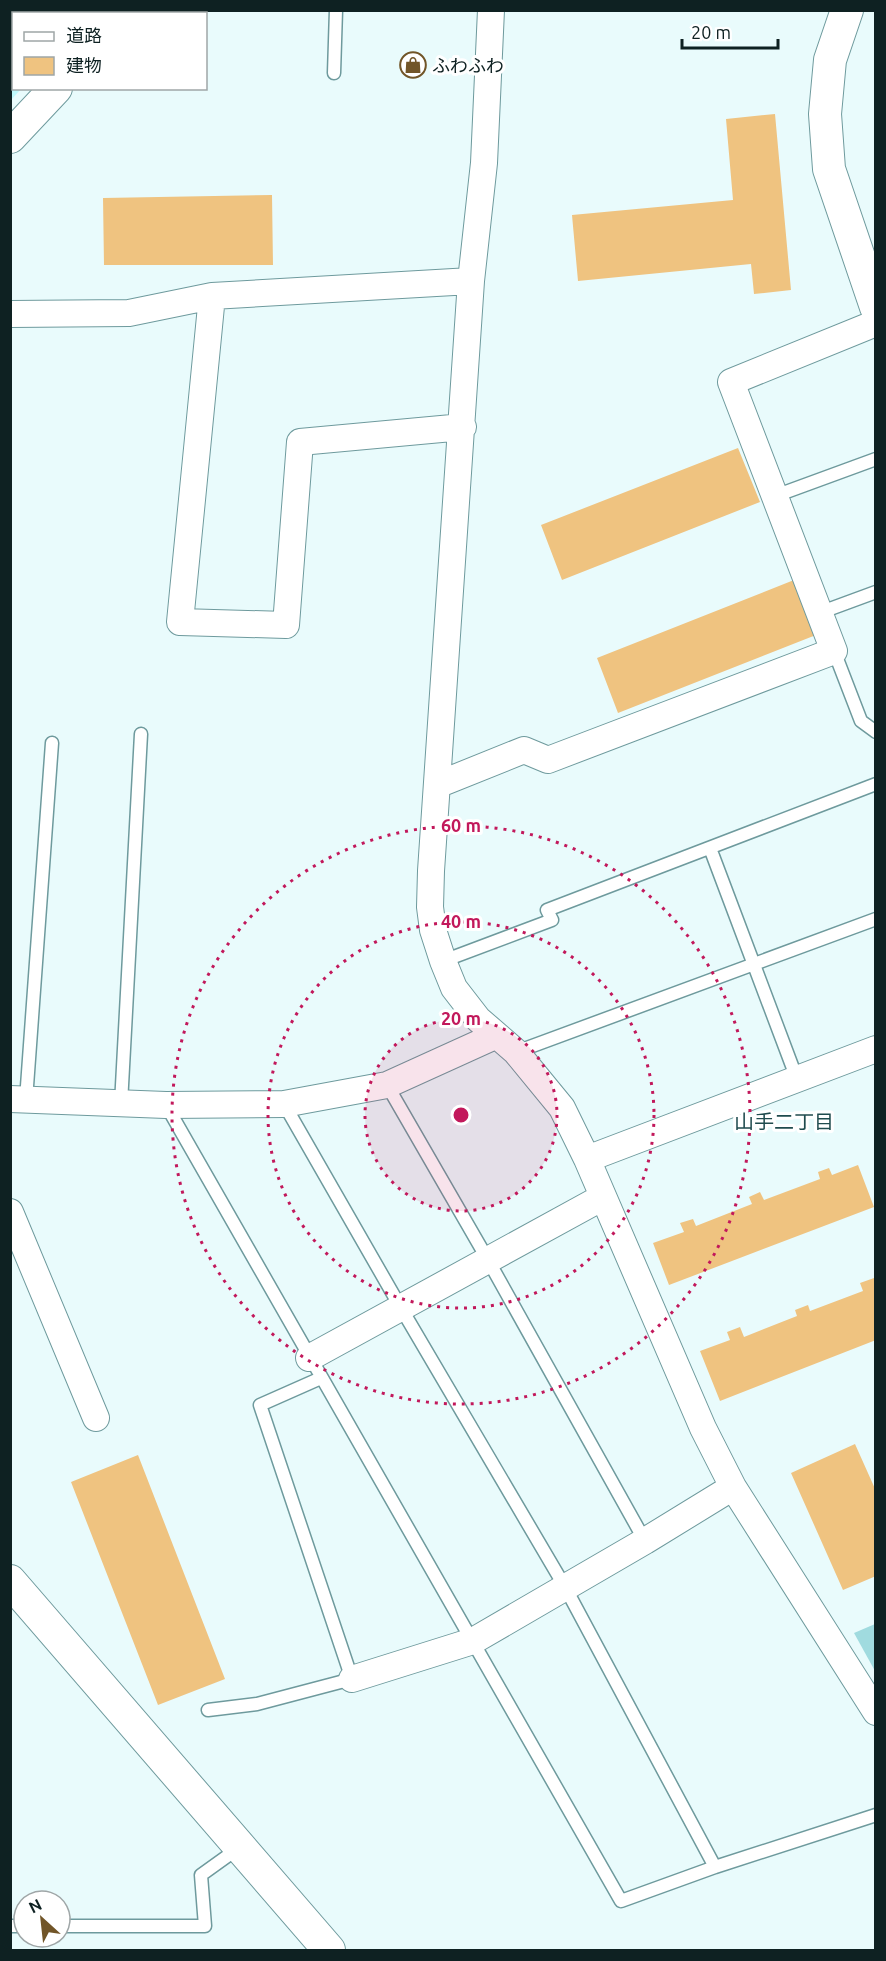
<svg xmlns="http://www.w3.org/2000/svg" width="886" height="1961" font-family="Ubuntu,'Noto Sans JP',sans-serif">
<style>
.built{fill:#bff9fc}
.green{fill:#a0dbdf}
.building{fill:#efc380}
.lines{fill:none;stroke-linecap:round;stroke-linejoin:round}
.service-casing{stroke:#6e9a9d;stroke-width:15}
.minor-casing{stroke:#6e9a9d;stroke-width:28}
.tertiary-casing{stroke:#6e9a9d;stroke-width:34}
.service{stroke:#fff;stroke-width:12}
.minor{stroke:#fff;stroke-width:26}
.tertiary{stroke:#fff;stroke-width:32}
.ring{fill:none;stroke:#c2185b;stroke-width:3;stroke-dasharray:3 6}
.labels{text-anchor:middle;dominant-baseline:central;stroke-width:6;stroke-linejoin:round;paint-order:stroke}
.poi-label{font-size:18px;fill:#0e2122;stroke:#fff;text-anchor:start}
.neighbourhood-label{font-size:20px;fill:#1f4b4e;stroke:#fff}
.centre{fill:#c2185b;stroke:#fff;stroke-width:3}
.ring-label{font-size:18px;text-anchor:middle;font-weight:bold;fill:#c2185b;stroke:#fff;stroke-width:6;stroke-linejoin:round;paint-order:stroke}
</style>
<rect width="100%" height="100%" fill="#e9fbfc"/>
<!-- built -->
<path class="built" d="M11,11H80L78,14H14V88L21,89L11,100Z"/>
<!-- green -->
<path class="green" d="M875,1624V1671L854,1633Z"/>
<!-- building -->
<path class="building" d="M10,10H36L34,14H14V47L10,52Z
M775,114L791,290L754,294L751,264L578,281L572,215L733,200L726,119Z
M272,195L273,265H104L103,198Z
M738,448L760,502L562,580L541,525Z
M794,580L816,635L618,713L597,658Z
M858,1165L874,1207L669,1285L653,1243L684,1232L680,1223L693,1219L696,1226L752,1204L749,1197L760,1192L764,1200L820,1179L818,1172L829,1168L832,1175Z
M874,1278L876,1283V1340L720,1401L700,1351L730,1340L727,1332L740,1327L744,1337L797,1316L795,1310L808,1305L810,1311L863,1291L860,1283Z
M855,1444L876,1491V1576L843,1590L791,1473Z
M138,1455L225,1679L158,1705L71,1482Z"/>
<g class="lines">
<!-- service casing -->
<g class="service-casing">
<path id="service" d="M334,73L336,10
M775,496L876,459
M819,613L876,592
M834,651L861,721L876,732
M710,848L797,1079
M443,961L552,920L547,910L876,784
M516,1052L876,919
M387,1085L488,1260L645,1541
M26,1100L52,743
M121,1104L141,734
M284,1104L401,1308L565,1587L715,1867
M166,1105L621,1901L715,1867L876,1815
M208,1710L257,1704L352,1679L260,1405L321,1378
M10,1926H24
M60,1926H205L201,1875L240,1847"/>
</g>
<!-- minor casing -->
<g class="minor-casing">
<path id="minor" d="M491,10L484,163L471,281L431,871L430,907L433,930L443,961L454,988L478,1019L516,1052L562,1108L587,1159L703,1428L733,1487L876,1712
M212,296L180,622L286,625L300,442L463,427
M10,314L129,313L212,296L471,281
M437,785L524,750L548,760L834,651L731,382L876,323
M10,1099L166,1105L284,1104L387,1085L495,1036
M587,1159L876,1049
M10,1212L96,1418
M309,1358L603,1197
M352,1679L473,1641L645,1541L733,1487"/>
</g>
<!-- tertiary casing -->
<g class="tertiary-casing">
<path id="tertiary" d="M847,10L830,60L825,114L829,169L876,307
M113,14L115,10
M10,137L56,88
M10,1581L329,1950"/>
</g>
<!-- service -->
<use href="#service" class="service"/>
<!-- minor -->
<use href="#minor" class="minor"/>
<!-- tertiary -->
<use href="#tertiary" class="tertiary"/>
</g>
<!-- distance rings -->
<circle cx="461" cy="1115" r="96" fill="#c2185b" fill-opacity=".12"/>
<g class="ring">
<circle cx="461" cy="1115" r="96"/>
<circle cx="461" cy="1115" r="193"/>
<circle cx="461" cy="1115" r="289"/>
</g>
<!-- icons -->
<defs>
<g id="shop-ring" transform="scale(1.35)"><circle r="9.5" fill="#fff" stroke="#715528" stroke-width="1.5"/><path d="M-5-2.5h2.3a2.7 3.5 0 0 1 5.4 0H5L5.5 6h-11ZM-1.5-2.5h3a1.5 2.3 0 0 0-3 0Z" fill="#715528"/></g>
</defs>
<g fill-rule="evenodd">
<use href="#shop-ring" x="413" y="65"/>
</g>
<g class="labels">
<!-- poi labels -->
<g class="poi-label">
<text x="432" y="65">ふわふわ</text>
</g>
<!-- neighbourhood labels -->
<g class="neighbourhood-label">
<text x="784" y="1121">山手二丁目</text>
</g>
</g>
<circle cx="461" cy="1115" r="9" class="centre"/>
<g class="ring-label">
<text x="461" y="832">60 m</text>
<text x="461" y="928">40 m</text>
<text x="461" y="1025">20 m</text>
</g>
<!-- border -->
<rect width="886" height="1961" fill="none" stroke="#0e2122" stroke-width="24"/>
<!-- legend -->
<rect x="12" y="12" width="195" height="78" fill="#ffffff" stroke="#9fa6a7" stroke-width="1.5"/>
<rect x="24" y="32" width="30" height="9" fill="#ffffff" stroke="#9fa6a7" stroke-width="1.5"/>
<text x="66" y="42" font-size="18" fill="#0e2122">道路</text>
<rect x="24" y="57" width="30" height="18" fill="#efc380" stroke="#9fa6a7" stroke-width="1.5"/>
<text x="66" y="72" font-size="18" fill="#0e2122">建物</text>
<!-- north arrow -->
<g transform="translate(42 1919) rotate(333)"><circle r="28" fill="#ffffff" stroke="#9fa6a7" stroke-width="1.5"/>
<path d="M0-4.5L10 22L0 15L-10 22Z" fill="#715528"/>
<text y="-9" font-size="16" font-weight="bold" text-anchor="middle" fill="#0e2122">N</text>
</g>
<!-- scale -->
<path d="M682 39v9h96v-9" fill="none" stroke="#0e2122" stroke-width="3"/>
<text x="691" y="39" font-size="18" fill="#0e2122" stroke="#ffffff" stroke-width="4.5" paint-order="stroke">20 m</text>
</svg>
